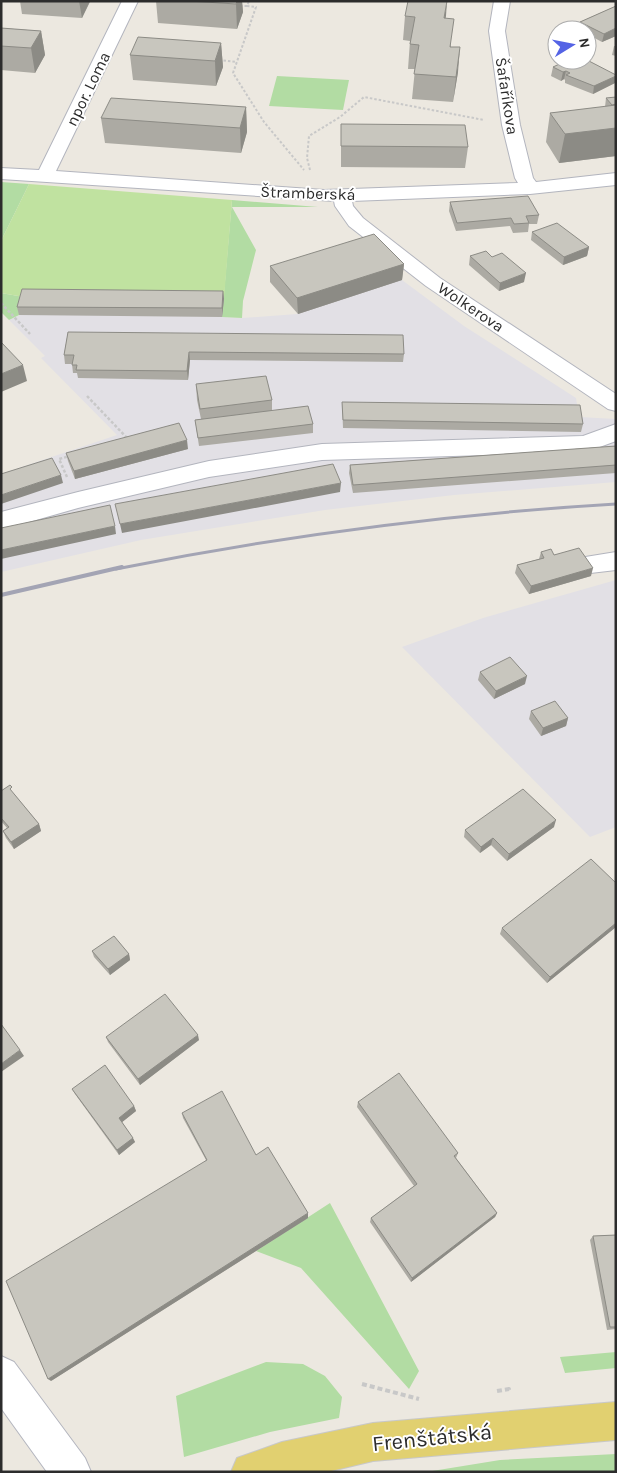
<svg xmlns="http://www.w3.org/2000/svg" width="617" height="1473" font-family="Karla,sans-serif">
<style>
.industrial{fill:#e2e0e5}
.green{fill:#b2dca3}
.pitch{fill:#c0e2a0}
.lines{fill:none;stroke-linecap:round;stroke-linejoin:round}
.minor-casing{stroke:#b3b5be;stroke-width:2}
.major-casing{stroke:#c8c8c8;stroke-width:2}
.path-far2{stroke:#c8c8c8;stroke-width:2;stroke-dasharray:2.5 2;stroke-linecap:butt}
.path-far1{stroke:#c8c8c8;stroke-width:2.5;stroke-dasharray:3 2;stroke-linecap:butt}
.path{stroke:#c8c8c8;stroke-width:4;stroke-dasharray:5 3;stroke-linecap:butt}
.minor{fill:#fff;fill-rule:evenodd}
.major{fill:#e1d070;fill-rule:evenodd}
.rail-far1{stroke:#a3a4b4;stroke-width:3}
.rail{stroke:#a3a4b4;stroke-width:4}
.wall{fill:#acaaa3}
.shaded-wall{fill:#8c8b85}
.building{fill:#c8c6be;stroke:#8c8b85}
.labels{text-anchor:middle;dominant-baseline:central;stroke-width:4;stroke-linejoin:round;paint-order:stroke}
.far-street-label{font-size:16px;fill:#2c2c2c;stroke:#fff}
.near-street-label{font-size:22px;fill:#2c2c2c;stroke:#fff}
</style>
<rect width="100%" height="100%" fill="#ece8e0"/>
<!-- industrial -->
<path class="industrial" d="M373,249L402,280L464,326L576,398L579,417L616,419V482L454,495L325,510L141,540L1,572V474L117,435L41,358L45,356L9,320L19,315L24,297L224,299L223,317L242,318L297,314Z
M616,580V827L590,837L402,647L483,618Z"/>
<!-- green -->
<path class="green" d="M277,76L349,80L343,110L269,106Z
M1,182L29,184L1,241Z
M232,200L318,207H232L256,250L243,301L242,318L222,317Z
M1,293L24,297L19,315L9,320L1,312Z
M330,1203L419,1371L409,1389L301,1268L256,1251Z
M616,1352V1368L565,1373L560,1357Z
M266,1362L303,1364L325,1376L342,1397L339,1418L270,1432L184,1457L176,1396Z
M616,1454V1472H426L500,1460Z"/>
<!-- pitch -->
<path class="pitch" d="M29,184L232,200L224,299L24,297L1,293V241Z"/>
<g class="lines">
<!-- minor casing -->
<g class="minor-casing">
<path id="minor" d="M122,1H138L56,171L324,190L518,183L515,178L502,125L489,31L494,1H510L505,31L520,125L533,178L536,182L616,173V185L530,194L352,201L353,206L363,218L440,278L616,394V411L608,409L426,286L349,226L335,206L334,201L1,179V168L39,170Z
M616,424V441L586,452L322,460L209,477L78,508L1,530V512L78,492L209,461L322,444L583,436Z
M616,552V570L582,574L573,571L570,565L573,559Z
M1,1356L14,1362L85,1458L91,1472H47L1,1408Z"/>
</g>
<!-- major casing -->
<g class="major-casing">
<path id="major" d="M616,1402V1440L373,1461L327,1472H231L237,1458L282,1442L373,1423Z"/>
</g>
<!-- path-far2 -->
<path class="path-far2" d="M240,6H247L249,1
M247,6L256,7L233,73L264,122L304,170
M219,60L237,62
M310,170L307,158L309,136L340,117L364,97L484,120"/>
<!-- path-far1 -->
<path class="path-far1" d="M1,303L30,334
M87,396L128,439H126
M67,477L59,459L70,456"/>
<!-- path -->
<path class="path" d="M362,1384L419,1399
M497,1391L509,1389V1392"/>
<!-- minor -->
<use href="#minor" class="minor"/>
<!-- major -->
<use href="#major" class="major"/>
<!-- rail-far1 -->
<path class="rail-far1" d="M116,569C281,536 448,514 616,504"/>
<!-- rail -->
<path class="rail" d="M1,595L122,567"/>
</g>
<!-- wall -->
<path class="wall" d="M20,1H90V2L82,18L22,14Z
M156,1H242L243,12L237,29L158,23Z
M616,6V36L602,42L587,34V30H579L580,22Z
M405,16L446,19L451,47L458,72L453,102L412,99L415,69H408L410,41L403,40Z
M1,28L41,31L45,55L35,73L1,70Z
M221,43L223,67L216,86L133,80L130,55Z
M614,46H616V56L612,55Z
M553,67L615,83L593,94L565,83V80L564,79L561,81L551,76Z
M616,97V156L559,163L546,142L550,113L605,107L606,98Z
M246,107L247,132L241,153L105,143L101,118Z
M341,124L468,147L465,168L341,167Z
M450,202L539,215L537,224H529L528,232L513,233L510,226L456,231L449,211Z
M532,232L589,247L587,256L563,265L531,240Z
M470,256L492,257L524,282L499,291L469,265Z
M404,264L402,280L298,314L270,282V266Z
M223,291L224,299L222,317L19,315L17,307Z
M68,332L404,354L403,362L190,360L188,380L78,378L77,373H73L72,364H65L64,355Z
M196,384L272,400V411L313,424V433L199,446L195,420L201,419L197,400Z
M342,402L583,424L581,432L343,428Z
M616,446V473L353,493L349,473L350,465Z
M188,449L75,479L68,461L66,453Z
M541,552L554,555L591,576L529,594L515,573L517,565L539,559Z
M480,672L525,684L494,699L478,680Z
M531,711L568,718L566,726L541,736L529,719Z
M1,791L14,794L39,824L41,831L14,849L6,838L3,831L7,828L1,821Z
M554,827L507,861L491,845L480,853L464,837L465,830Z
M616,883V927L547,983L500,934L502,928Z
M92,951L129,954L130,960L110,975L94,957Z
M106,1037L199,1040L140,1085L108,1042Z
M72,1089L134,1106L136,1111L122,1122L135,1142L119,1155L75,1094Z
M358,1102L458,1153L456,1158L497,1213L495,1217L411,1282L370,1222L371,1218L414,1186L357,1107Z
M182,1113L256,1155L308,1218L51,1381L206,1160L183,1118Z
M616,1235V1329L607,1330L590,1240L593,1236Z"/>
<!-- shaded-wall -->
<path class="shaded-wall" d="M79,1H90L82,18Z
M237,1H242L243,12L237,29L236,4Z
M447,1L446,16L442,43L444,18Z
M616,28V36L602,42L604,34Z
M41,31L45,55L35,73L31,48Z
M221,43L223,67L216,86L215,61Z
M460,47L458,72L453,102L456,77Z
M566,71L564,79L561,81L563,72Z
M616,76L615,83L593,94L594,86Z
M246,107L247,132L241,153L240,128Z
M616,128V156L559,163L565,134Z
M589,247L587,256L563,265L564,257Z
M404,264L402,280L298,314L297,298Z
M526,273L524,282L499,291L500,283Z
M223,291L224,299L222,317V308Z
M189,352L190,360L188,380L187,371Z
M23,365L27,381L1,392V374Z
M187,440L188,449L75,479L74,471Z
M61,475L63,483L1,504V495Z
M341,483L340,492L122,533L120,524Z
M115,526L116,534L1,559V550Z
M593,568L591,576L529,594L531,586Z
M527,676L525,684L494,699L496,691Z
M568,718L566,726L541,736L543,728Z
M556,820L554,827L507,861L509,854Z
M39,824L41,831L14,849L11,842Z
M493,838L491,845L480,853L481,847Z
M616,923V927L547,983L550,977Z
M129,954L130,960L110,975L108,969Z
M198,1035L199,1040L140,1085L138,1079Z
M20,1050L24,1056L1,1072V1064Z
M134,1106L136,1111L121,1123L119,1118Z
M133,1138L135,1142L119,1155L117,1150Z
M308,1213V1218L51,1381L48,1379Z
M497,1213L495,1217L411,1282L412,1278Z"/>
<!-- building -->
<path class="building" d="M189,1H237L236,4Z
M408,1H447L444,18L454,19L450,47H460L456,77L414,74L419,45L410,44L415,17L405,16Z
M616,6V28L604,34L580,22Z
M1,28L41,31L31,48L1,46Z
M138,37L221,43L215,61L130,55Z
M568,60H587L616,75V76L594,86L566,75L570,73L566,71L563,72L553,67Z
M616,97V104L612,105L606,98Z
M111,98L246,107L240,128L101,118Z
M616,105V128L565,134L550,113Z
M341,124L465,125L468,147L341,146Z
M528,196L539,215L526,216L529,223L514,224L511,218L457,223L450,202Z
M557,223L589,247L564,257L532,232Z
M374,234L404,264L297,298L270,266Z
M486,251L492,257L502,253L526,273L500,283L470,256Z
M22,289L223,291L222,308L17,307Z
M68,332L403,335L404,354L189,352L187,371L76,370L77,365H72L74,355H64Z
M1,342L23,365L1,374Z
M266,376L272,400L200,409L196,384Z
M342,402L580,405L583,424L343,420Z
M308,406L313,424L198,438L195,420Z
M179,423L187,440L74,471L66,453Z
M616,446V465L353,485L350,465Z
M52,458L61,475L1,495V474Z
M333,464L341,483L120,524L115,504Z
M110,505L115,526L1,550V528Z
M579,548L593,568L531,586L517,565L544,558L541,552L551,549L554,555Z
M510,657L527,676L496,691L480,672Z
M555,701L568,718L543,728L531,711Z
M10,785L12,787L10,789L39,824L11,842L3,831L9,827L1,818V791Z
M523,789L556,820L509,854L493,838L481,847L465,830Z
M591,859L616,883V923L550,977L502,928Z
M114,936L129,954L108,969L92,951Z
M165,994L198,1035L138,1079L106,1037Z
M1,1024L20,1050L1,1064Z
M105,1065L134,1106L119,1118L133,1138L117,1150L72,1089Z
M399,1073L458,1153L454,1156L497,1213L412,1278L371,1218L417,1184L358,1102Z
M222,1091L256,1155L268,1147L308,1213L48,1379L6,1281L207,1160L182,1113Z
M616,1235V1327H610L593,1236Z"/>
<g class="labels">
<!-- far-street labels -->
<g class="far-street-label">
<text transform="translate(88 89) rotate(-64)">npor. Loma</text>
<text transform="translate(507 96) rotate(81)">Šafaříkova</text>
<text transform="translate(308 193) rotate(2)">Štramberská</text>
<text transform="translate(471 307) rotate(34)">Wolkerova</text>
</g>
<!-- near-street labels -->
<g class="near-street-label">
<text transform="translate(432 1438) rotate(-6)">Frenštátská</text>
</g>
</g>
<!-- border -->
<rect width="617" height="1473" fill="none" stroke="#2c2c2c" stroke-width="5"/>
<!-- north arrow -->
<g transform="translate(572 45) rotate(80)"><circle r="24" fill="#ffffff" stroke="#ababab"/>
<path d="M0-4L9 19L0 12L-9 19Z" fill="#5463e5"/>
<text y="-8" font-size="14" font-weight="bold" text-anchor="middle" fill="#2c2c2c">N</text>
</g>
</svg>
